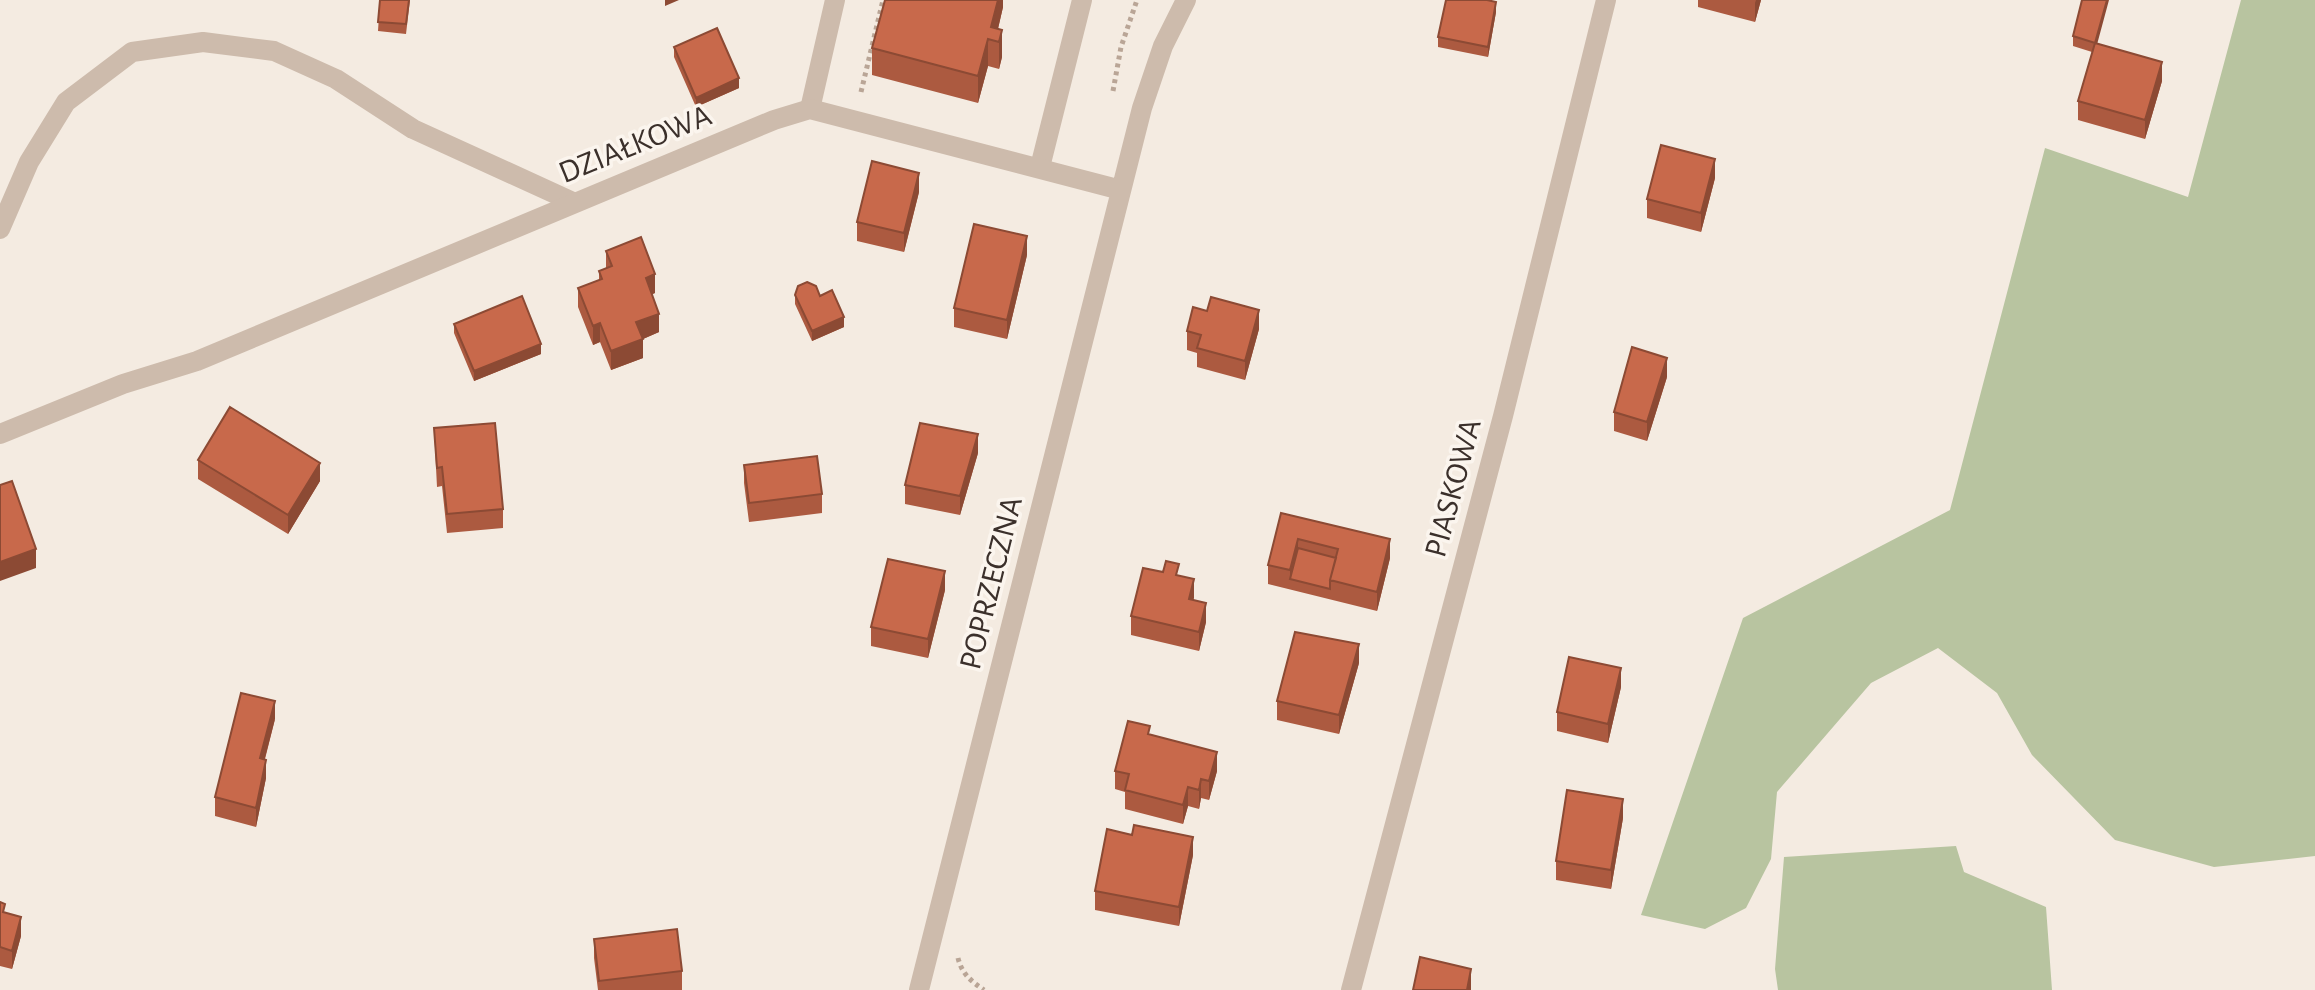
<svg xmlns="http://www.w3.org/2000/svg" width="2315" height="990" font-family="'Alegreya Sans',sans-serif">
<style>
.green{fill:#b8c4a0}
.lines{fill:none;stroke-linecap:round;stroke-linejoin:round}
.path{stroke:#b9a596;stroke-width:5;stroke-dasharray:4 4;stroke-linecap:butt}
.lane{stroke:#cdbbac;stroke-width:20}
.street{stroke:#cdbbac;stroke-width:20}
.wall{fill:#ac5a40}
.shaded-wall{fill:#8c4a34}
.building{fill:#c8694b;stroke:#8c4a34;stroke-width:2}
.labels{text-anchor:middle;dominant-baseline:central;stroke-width:7;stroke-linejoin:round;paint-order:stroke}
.street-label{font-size:32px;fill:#3b302b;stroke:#fbf5ee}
</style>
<rect width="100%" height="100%" fill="#f4ebe1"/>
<!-- green -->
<path class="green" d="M2241,0H2315V856L2214,867L2115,840L2032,755L1997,693L1938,648L1871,683L1777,792L1771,859L1746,908L1705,929L1641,915L1743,618L1950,510L2045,148L2188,197Z
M1956,846L1964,872L2046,907L2052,990H1778L1775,969L1784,857Z"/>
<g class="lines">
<!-- path -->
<path class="path" d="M1113,91L1121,47L1137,0
M861,92L883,0
M958,958C962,974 971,981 984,990"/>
<!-- lane -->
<path class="lane" d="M810,109L835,0
M1040,167L1082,0
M0,229L29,162L66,102L132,52L203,42L274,51L336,79L413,129L573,202"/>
<!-- street -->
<path class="street" d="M0,434L123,384L197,361L774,120L810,109L1121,190
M919,990L1142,108L1163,46L1186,0
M1351,990L1503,416L1606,0"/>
</g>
<!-- wall -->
<path class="wall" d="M380,0H410L406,34L378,31Z
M1003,0V7L998,29L1002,57L999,69L988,66L978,103L872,75V48Z
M1698,0H1761L1755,22L1698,7Z
M1496,12L1488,57L1438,47V37Z
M2073,36L2098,43L2162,81L2145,139L2078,120V101L2092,52L2073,46Z
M674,47L739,88L696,107L674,57Z
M1715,178L1701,232L1647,218V199Z
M919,192L904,252L857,241V222Z
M606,251L655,293L652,294L659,332L643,339V358L611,370L600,342L593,345L578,307V288L599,280V271L606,268Z
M1027,255L1007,339L954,327V308Z
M795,295L820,296L844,327L812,341L795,304Z
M454,324L541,354L474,381L454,333Z
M1259,329L1245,380L1197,367V353L1187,350V331Z
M1667,377L1647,441L1614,431V412Z
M434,428L503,509V528L447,533L442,486L437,487Z
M978,453L960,515L905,504V485Z
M198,460L320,481L288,534L198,479Z
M744,465L822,494V513L749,522L744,483Z
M1281,513L1390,558L1377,611L1268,584V565Z
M1179,576L1206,622L1199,651L1131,635V616Z
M945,590L928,658L871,646V627Z
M1359,663L1339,734L1277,720V701Z
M1621,687L1608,743L1557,731V712Z
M275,719L265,759L266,778L256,827L215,816V797Z
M1150,734L1217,771L1209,800L1201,798L1199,809L1188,806L1183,824L1125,809V792L1115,789V771Z
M1623,818L1611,889L1556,880V861Z
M1193,855L1179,926L1095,910V891Z
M0,902L5,913L21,936L12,969L0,966Z
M594,939L682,971V990H598L594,958Z"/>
<!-- shaded-wall -->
<path class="shaded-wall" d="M665,0H679L665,6Z
M998,0H1003V7L995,41L991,27Z
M1756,0H1761L1755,22V3Z
M2107,0H2109L2095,52V43Z
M1496,2V12L1488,57V47Z
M1002,30V57L999,69V42Z
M988,39V66L978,103V76Z
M2162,62V81L2145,139V120Z
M739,78V88L696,107V98Z
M1715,159V178L1701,232V213Z
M919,173V192L904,252V233Z
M1027,236V255L1007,339V320Z
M655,274V293L646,297V278Z
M1259,310V329L1245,380V361Z
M659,314V332L643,339V358L611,370V351L636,322Z
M844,317V327L812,341V331Z
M600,323V342L593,345V326Z
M541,344V354L474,381V371Z
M1667,358V377L1647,441V422Z
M978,434V453L960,515V496Z
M320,463V481L288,534V515Z
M1298,539V558L1290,579V570Z
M1390,539V558L1377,611V592Z
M36,549V568L0,581V562Z
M945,571V590L928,658V639Z
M1194,579V598L1189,618V599Z
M1206,603V622L1199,651V632Z
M1359,644V663L1339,734V715Z
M1621,668V687L1608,743V724Z
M275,701V719L260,777V758Z
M1217,752V771L1209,800V781Z
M266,760V778L256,827V808Z
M1201,779V798L1199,809V790Z
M1188,787V806L1183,824V805Z
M1623,799V818L1611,889V870Z
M1193,837V855L1179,926V907Z
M21,917V936L12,969V951Z
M1471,969V990H1467Z"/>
<!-- building -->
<path class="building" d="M380,0H409L406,24L378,22Z
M885,0H998L991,27L1002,30L999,42L988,39L978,76L872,48Z
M1446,0H1487L1496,2L1488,47L1438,37Z
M2082,0H2107L2095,43L2073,36Z
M717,28L739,78L696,98L674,47Z
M2095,43L2162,62L2145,120L2078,101Z
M1661,145L1715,159L1701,213L1647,199Z
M872,161L919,173L904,233L857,222Z
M974,224L1027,236L1007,320L954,308Z
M641,237L655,274L646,278L659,314L636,322L643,339L611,351L600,323L593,326L578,288L602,279L599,271L612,266L606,251Z
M807,282L816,286L820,296L832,290L844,317L812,331L795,295L798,286Z
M522,296L541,344L474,371L454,324Z
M1211,297L1259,310L1245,361L1197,348L1201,335L1187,331L1193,307L1207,311Z
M1632,347L1667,358L1647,422L1614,412Z
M230,407L320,463L288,515L198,460Z
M495,423L503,509L447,514L442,467L437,468L434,428Z
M920,423L978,434L960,496L905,485Z
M817,456L822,494L749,503L744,465Z
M12,481L36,549L0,562V485Z
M1281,513L1390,539L1377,592L1330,580L1338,549L1298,539L1290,570L1268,565Z
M1298,548L1336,558L1330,580V589L1290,579Z
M888,559L945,571L928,639L871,627Z
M1166,561L1179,564L1176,575L1194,579L1189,599L1206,603L1199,632L1131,616L1143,568L1163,572Z
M1295,632L1359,644L1339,715L1277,701Z
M1569,657L1621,668L1608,724L1557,712Z
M241,693L275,701L260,758L266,760L256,808L215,797Z
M1128,721L1150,726L1148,734L1217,752L1209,781L1201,779L1199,790L1188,787L1183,805L1125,790L1129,774L1115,771Z
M1567,790L1623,799L1611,870L1556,861Z
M1134,825L1193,837L1179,907L1095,891L1107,829L1132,835Z
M0,902L5,904L3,912L21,917L12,951L0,947Z
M677,929L682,971L599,981L594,939Z
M1420,957L1471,969L1467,990H1413Z"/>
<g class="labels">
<!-- street labels -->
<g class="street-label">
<text transform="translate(635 144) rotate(-22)">DZIAŁKOWA</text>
<text transform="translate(1453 488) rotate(-75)">PIASKOWA</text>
<text transform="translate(991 583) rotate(-76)">POPRZECZNA</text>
</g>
</g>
</svg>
